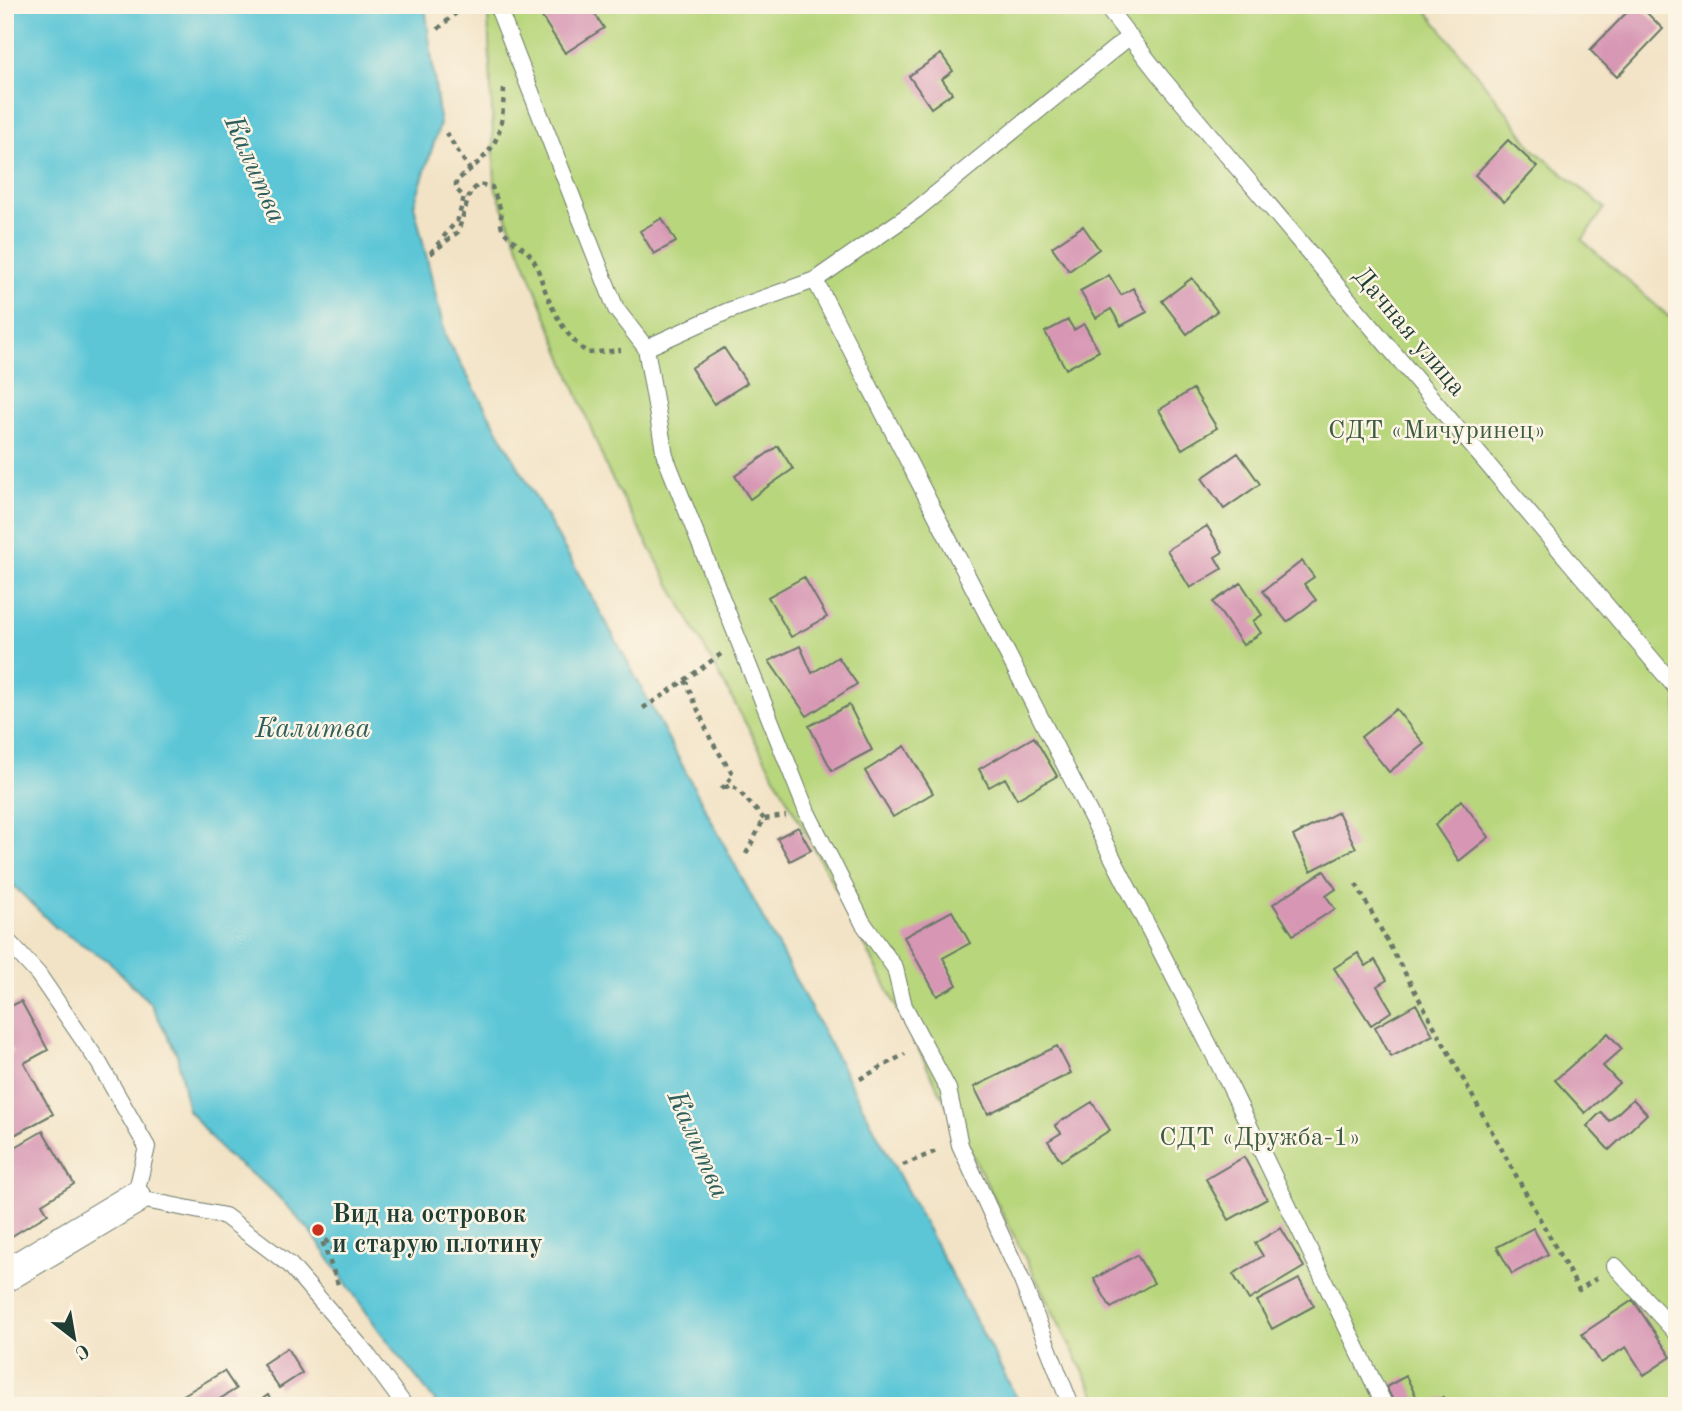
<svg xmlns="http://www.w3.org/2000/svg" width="1682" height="1411" font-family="'Old Standard TT',serif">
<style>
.green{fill:#b8d67c;stroke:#6c8a58;stroke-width:2}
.water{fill:#5cc6d7;stroke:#3e8286;stroke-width:2}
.building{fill:#d797b4}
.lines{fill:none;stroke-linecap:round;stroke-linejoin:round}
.service-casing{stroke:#697767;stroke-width:18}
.minor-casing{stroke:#697767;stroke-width:34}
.path{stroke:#697767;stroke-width:4.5;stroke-dasharray:5 5;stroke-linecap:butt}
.service{stroke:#fff;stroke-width:16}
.minor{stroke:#fff;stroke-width:32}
.poi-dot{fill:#c8321e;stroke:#fcf5e5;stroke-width:2.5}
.labels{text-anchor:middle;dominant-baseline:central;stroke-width:5;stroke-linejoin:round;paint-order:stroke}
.street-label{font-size:26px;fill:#1f3d34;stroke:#fcf5e5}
.park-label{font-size:26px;fill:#3e5c42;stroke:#fcf5e5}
.poi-label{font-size:26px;font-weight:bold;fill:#1f3d34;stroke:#fcf5e5;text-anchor:start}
.water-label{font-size:28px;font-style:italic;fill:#2e5f5d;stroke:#fcf5e5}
</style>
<rect width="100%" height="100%" fill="#fcf5e5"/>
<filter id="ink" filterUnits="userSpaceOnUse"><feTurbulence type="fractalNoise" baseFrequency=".0143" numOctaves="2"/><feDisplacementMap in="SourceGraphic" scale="14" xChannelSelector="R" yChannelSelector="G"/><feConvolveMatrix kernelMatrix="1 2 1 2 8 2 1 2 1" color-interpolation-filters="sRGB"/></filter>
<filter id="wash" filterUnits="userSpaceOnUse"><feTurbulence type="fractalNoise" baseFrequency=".00686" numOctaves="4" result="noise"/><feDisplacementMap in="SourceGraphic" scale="28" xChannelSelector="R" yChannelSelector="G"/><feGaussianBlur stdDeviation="1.57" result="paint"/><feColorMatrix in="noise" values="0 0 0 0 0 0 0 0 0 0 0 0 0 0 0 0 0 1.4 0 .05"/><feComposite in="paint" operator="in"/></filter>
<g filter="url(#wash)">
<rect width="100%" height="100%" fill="#f2e3c6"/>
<!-- green -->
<path class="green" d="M486,5H1420L1426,10L1513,120L1533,149L1605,208L1582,240L1677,324V1406H1101L835,887L608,471L495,187L488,14Z"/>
<!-- water -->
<path class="water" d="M5,5H425L440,124L414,205L446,338L617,642L1021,1406H439L378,1329L311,1232L272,1190L224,1153L188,1110L177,1054L151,1004L109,961L56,928L15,887L5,867Z"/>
<g id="blocks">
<!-- building -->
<path class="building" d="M546,5H589L604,28L565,53L538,11Z
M1634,5H1639L1663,29L1617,77L1590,50Z
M941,54L953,71L942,79L952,93L931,108L909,76Z
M1508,140L1537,167L1504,202L1475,175Z
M662,218L676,242L654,254L640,231Z
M1083,226L1099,249L1069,271L1052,247Z
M1109,275L1121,295L1133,288L1147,312L1121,326L1111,309L1096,318L1080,291Z
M1192,278L1217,311L1187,334L1162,301Z
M1068,320L1074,330L1084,324L1099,351L1066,369L1045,332Z
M724,348L747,383L714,404L691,368Z
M1193,389L1217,428L1182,449L1159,410Z
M778,446L793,469L750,499L735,476Z
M1238,453L1260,484L1224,509L1202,478Z
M1207,526L1223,552L1215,557L1222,569L1190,588L1167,550Z
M1302,561L1314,577L1304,584L1316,600L1287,622L1263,591Z
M804,577L827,617L791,637L768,597Z
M1241,583L1262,615L1253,621L1261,633L1243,645L1213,602Z
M800,646L812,673L838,657L857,684L807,716L769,661Z
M849,705L872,750L832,771L809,726Z
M1396,709L1424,744L1389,772L1361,737Z
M1034,737L1057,776L1017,799L1005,778L989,787L979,769Z
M905,746L933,793L893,817L865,771Z
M1461,800L1489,837L1459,861L1435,825Z
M1338,812L1356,848L1311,871L1293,836Z
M798,827L811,850L790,861L777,838Z
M1324,871L1336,889L1326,896L1335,909L1293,935L1273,904Z
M952,911L970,943L943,958L957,985L937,996L904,937Z
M1358,953L1366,966L1375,960L1387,980L1377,986L1392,1011L1371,1025L1334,968Z
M21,1001L48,1050L24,1063L53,1114L7,1139L5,1056L13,1052L5,1038V1009Z
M1416,1004L1433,1035L1391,1057L1375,1027Z
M1608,1033L1622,1049L1603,1066L1619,1083L1585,1113L1555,1080Z
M1057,1046L1071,1073L988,1114L974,1087Z
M1633,1099L1647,1114L1609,1150L1587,1126L1601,1112L1609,1121Z
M1092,1102L1110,1130L1061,1161L1048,1141L1061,1133L1055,1125Z
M43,1131L74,1184L42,1204L48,1214L12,1236L5,1225V1153Z
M1244,1157L1267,1199L1229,1220L1206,1179Z
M1281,1228L1304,1267L1249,1300L1233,1274L1263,1256L1255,1243Z
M1533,1228L1548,1254L1512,1274L1497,1247Z
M1137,1255L1154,1283L1111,1308L1094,1279Z
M1299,1279L1314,1306L1272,1329L1257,1301Z
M1633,1300L1671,1357L1644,1375L1626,1347L1601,1363L1582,1334Z
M287,1348L302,1373L279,1388L263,1364Z
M224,1371L236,1389L208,1406H185L180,1397Z
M1406,1376L1421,1406H1396L1386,1387Z
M268,1395L275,1406H252Z
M1443,1397L1447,1406H1426Z"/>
</g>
</g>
<g filter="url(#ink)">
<use href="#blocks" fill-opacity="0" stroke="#697767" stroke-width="2"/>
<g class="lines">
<!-- service casing -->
<g class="service-casing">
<path id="service" d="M497,5L616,309L646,348L665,456L807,812L863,923L895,968L904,1006L948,1089L960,1145L1022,1281L1071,1406
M1105,5L1161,77L1677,689
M815,280L1228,1082L1385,1406
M646,348L728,311L815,280L916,210L1130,36
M5,938L38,974L99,1063L147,1147L135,1198L225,1216L290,1265L366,1353L405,1406
M1615,1266L1677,1334"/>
</g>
<!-- minor casing -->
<g class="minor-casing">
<path id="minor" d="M5,1276L135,1198"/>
</g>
<!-- path -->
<path class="path" d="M438,29L465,5
M504,89C502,140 497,149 456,181V189L464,197L458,219L429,255L458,232L470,193L479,184L492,187L502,213C494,236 523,242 533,259C538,267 540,277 543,285C553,311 565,337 588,353L621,350
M446,133L470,170
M685,680L711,740L733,775L721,790L730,785L738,790L764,819
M643,708L661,697L721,654
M746,854L764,819L786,816
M1356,884L1579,1290L1597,1278
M860,1079L905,1054
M903,1165L939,1150
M335,1251L318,1230L338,1284"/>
<!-- service -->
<use href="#service" class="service"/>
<!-- minor -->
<use href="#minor" class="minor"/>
</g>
</g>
<!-- markers -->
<circle class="poi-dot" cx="318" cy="1230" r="7"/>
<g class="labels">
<!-- street labels -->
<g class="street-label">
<text transform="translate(1409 332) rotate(50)">Дачная улица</text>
</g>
<!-- park labels -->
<g class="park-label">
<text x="1437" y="431">СДТ «Мичуринец»</text>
<text x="1260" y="1138">СДТ «Дружба-1»</text>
</g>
<!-- poi labels -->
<g class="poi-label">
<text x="332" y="1215">Вид на островок<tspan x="332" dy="30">и старую плотину</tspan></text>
</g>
<!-- water labels -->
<g class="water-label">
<text transform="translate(254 170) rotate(66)">Калитва</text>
<text x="313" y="730">Калитва</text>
<text transform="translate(697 1145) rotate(66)">Калитва</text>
</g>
</g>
<!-- margin -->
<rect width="1682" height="1411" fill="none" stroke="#fcf5e5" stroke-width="28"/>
<!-- north arrow -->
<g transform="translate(74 1338) rotate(149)" stroke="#fcf5e5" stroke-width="5" paint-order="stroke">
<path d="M0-5L12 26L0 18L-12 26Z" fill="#1f3d34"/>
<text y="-10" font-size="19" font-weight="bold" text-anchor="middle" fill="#1f3d34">С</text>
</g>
</svg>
